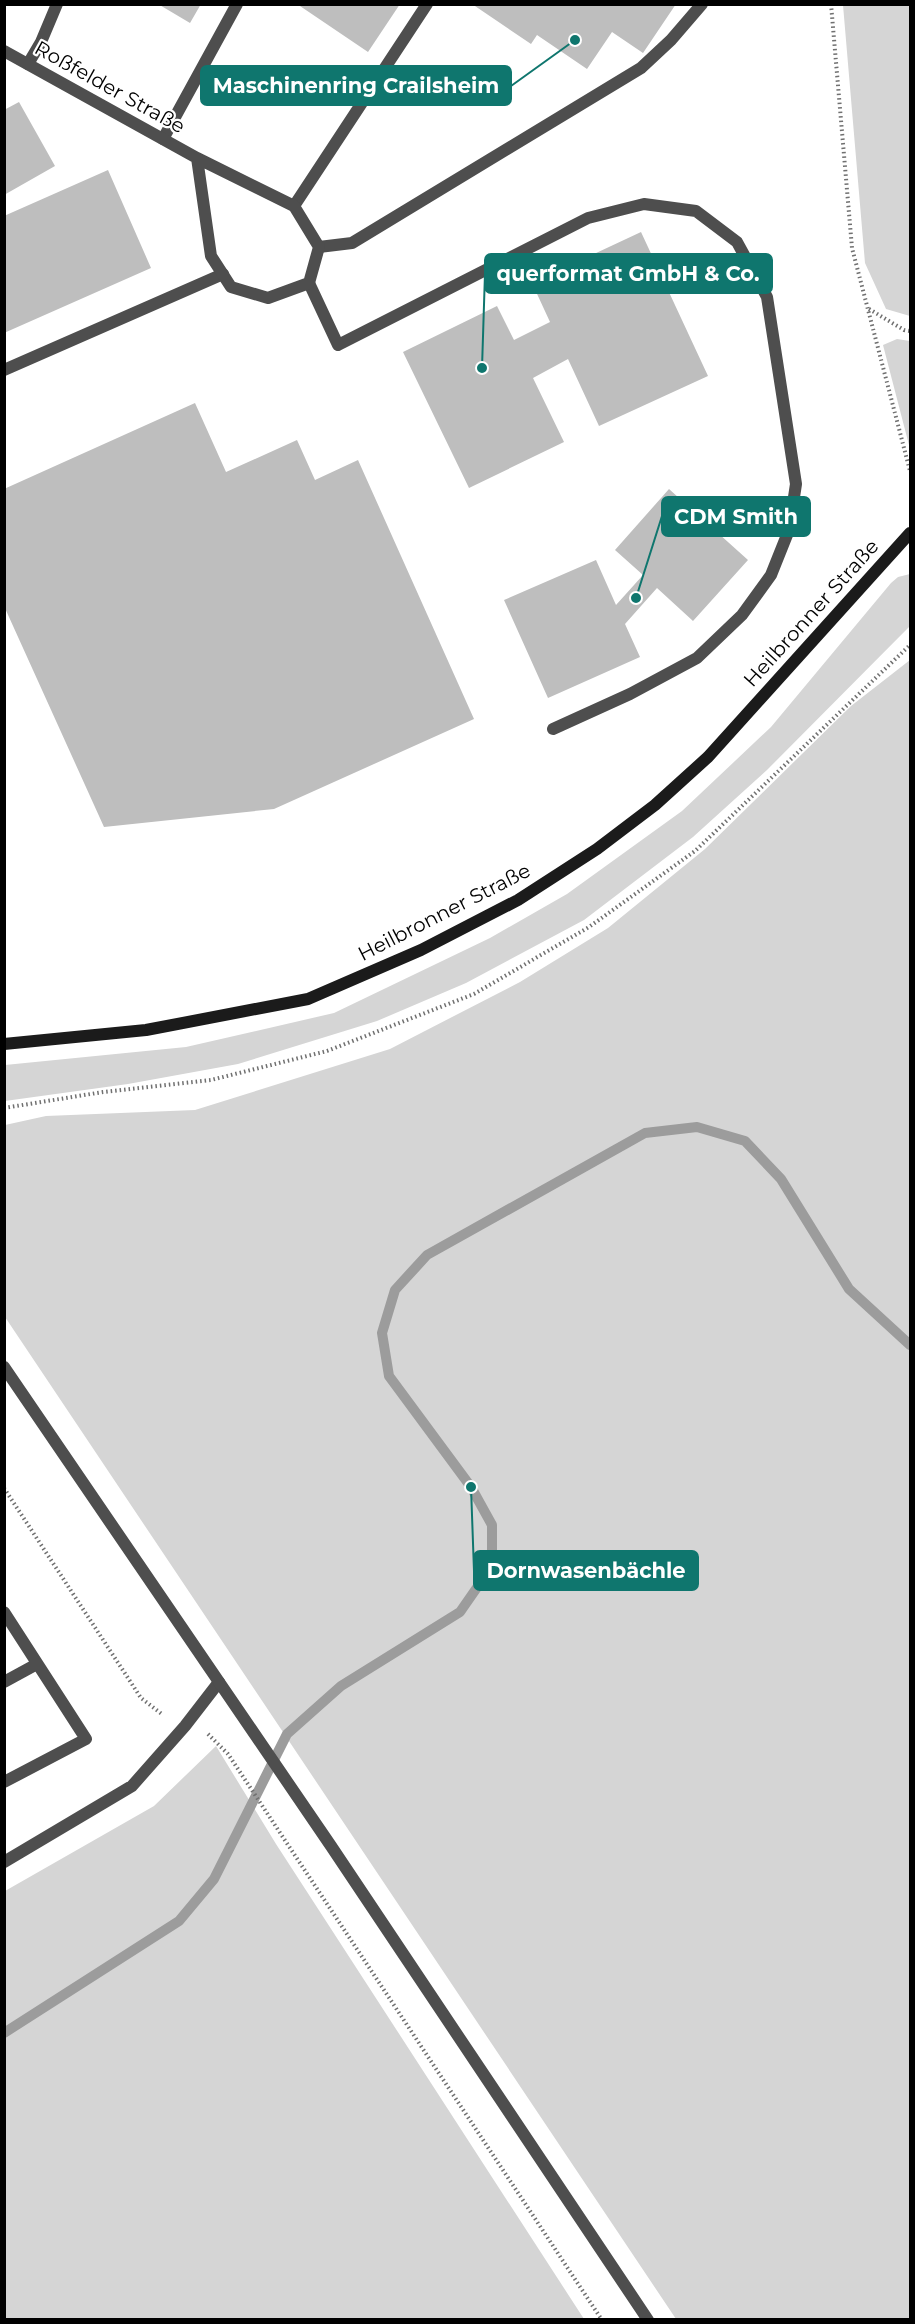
<svg xmlns="http://www.w3.org/2000/svg" width="915" height="2324" font-family="Montserrat,sans-serif">
<style>
.green{fill:#d5d5d5}
.lines{fill:none;stroke-linecap:round;stroke-linejoin:round}
.stream{stroke:#9c9c9c;stroke-width:10}
.building{fill:#bebebe}
.path{stroke:#707070;stroke-width:4;stroke-dasharray:1.5 3;stroke-linecap:butt}
.lane{stroke:#4e4e4e;stroke-width:12}
.street{stroke:#4e4e4e;stroke-width:12}
.secondary{stroke:#1b1b1b;stroke-width:12}
.labels{text-anchor:middle;dominant-baseline:central;stroke-width:4.5;stroke-linejoin:round;paint-order:stroke}
.street-label{font-size:20px;fill:#000;stroke:#fff}
.leader{fill:none;stroke:#0f766e;stroke-width:2}
.callout-dot{fill:#0f766e;stroke:#fff;stroke-width:2}
.callout{fill:#0f766e;stroke:#0f766e;stroke-width:2}
.callout-label{font-size:21px;text-anchor:middle;font-weight:bold;fill:#fff}
</style>
<rect width="100%" height="100%" fill="#fff"/>
<!-- green -->
<path class="green" d="M843,5H910V316L886,309L865,263Z
M897,339L910,341V449L883,345Z
M910,574V626L767,770L693,837L584,920L466,983L377,1021L238,1064L128,1084L5,1101V1065L186,1047L334,1013L490,938L567,894L682,811L771,727L891,583L898,577Z
M910,660V2319H676L5,1317V1125L46,1116L195,1110L390,1049L520,982L608,928L705,849L851,706Z
M216,1746L276,1844L584,2319H5V1891L154,1806Z"/>
<g class="lines">
<!-- stream -->
<path class="stream" d="M4,2033L179,1921L214,1879L287,1734L341,1686L460,1612L492,1566V1525L471,1487L389,1376L382,1333L395,1290L427,1255L645,1133L697,1127L745,1141L781,1179L849,1289L910,1345"/>
</g>
<!-- building -->
<path class="building" d="M158,4H201L190,23Z
M297,4H400L368,52Z
M472,4H676L643,53L612,32L587,69L537,35L531,44Z
M19,102L55,166L4,195V110Z
M108,170L151,268L4,333V216Z
M641,232L708,376L599,426L568,359L533,378L564,442L469,488L403,352L497,306L514,340L550,322L532,283Z
M195,403L226,472L297,440L315,480L358,460L474,719L274,809L104,827L4,606V489Z
M669,489L748,560L693,621L657,588L625,624L640,657L548,698L504,600L596,560L616,605L643,575L615,550Z"/>
<g class="lines">
<!-- path -->
<path class="path" d="M831,4L852,248L910,471
M869,309L904,330L910,331
M4,1108L103,1092L211,1080L327,1051L474,994L589,927L695,851L910,645
M4,1488L141,1698L163,1715
M208,1734L228,1754L602,2320"/>
<!-- lane -->
<path class="lane" d="M28,64L41,42L57,4
M163,139L237,4
M294,206L427,4
M319,247L352,243L641,68L671,40L702,4
M309,283L338,345L588,218L644,204L696,211L737,242L767,297L796,484L789,530L771,575L742,615L697,658L630,694L553,729
M4,370L223,274
M4,1612L86,1739L4,1782
M4,1682L37,1664
M4,1862L132,1786L185,1726L219,1682"/>
<!-- street -->
<path class="street" d="M4,51L197,158L294,206L319,247L309,283L268,298L231,287L211,256L197,158
M4,1367L331,1846L648,2320"/>
<!-- secondary -->
<path class="secondary" d="M4,1044L146,1030L308,999L421,950L518,900L597,849L655,805L708,757L910,533"/>
</g>
<g class="labels">
<!-- street labels -->
<g class="street-label">
<text transform="translate(110 87) rotate(29)">Roßfelder Straße</text>
<text transform="translate(811 613) rotate(-48)">Heilbronner Straße</text>
<text transform="translate(444 912) rotate(-27)">Heilbronner Straße</text>
</g>
</g>
<!-- callouts -->
<path class="leader" d="M575 40L511 86M482 368L485 273M636 598L662 516M471 1487L474 1571"/>
<g class="callout-dot">
<circle cx="575" cy="40" r="6"/>
<circle cx="482" cy="368" r="6"/>
<circle cx="636" cy="598" r="6"/>
<circle cx="471" cy="1487" r="6"/>
</g>
<g class="callout">
<rect x="201" y="66" width="310" height="39" rx="6"/>
<rect x="485" y="254" width="287" height="39" rx="6"/>
<rect x="662" y="497" width="148" height="39" rx="6"/>
<rect x="474" y="1551" width="224" height="39" rx="6"/>
</g>
<g class="callout-label">
<text x="356" y="93">Maschinenring Crailsheim</text>
<text x="628" y="281">querformat GmbH &amp; Co.</text>
<text x="736" y="524">CDM Smith</text>
<text x="586" y="1578">Dornwasenbächle</text>
</g>
<!-- border -->
<rect width="915" height="2324" fill="none" stroke="#000000" stroke-width="12"/>
</svg>
